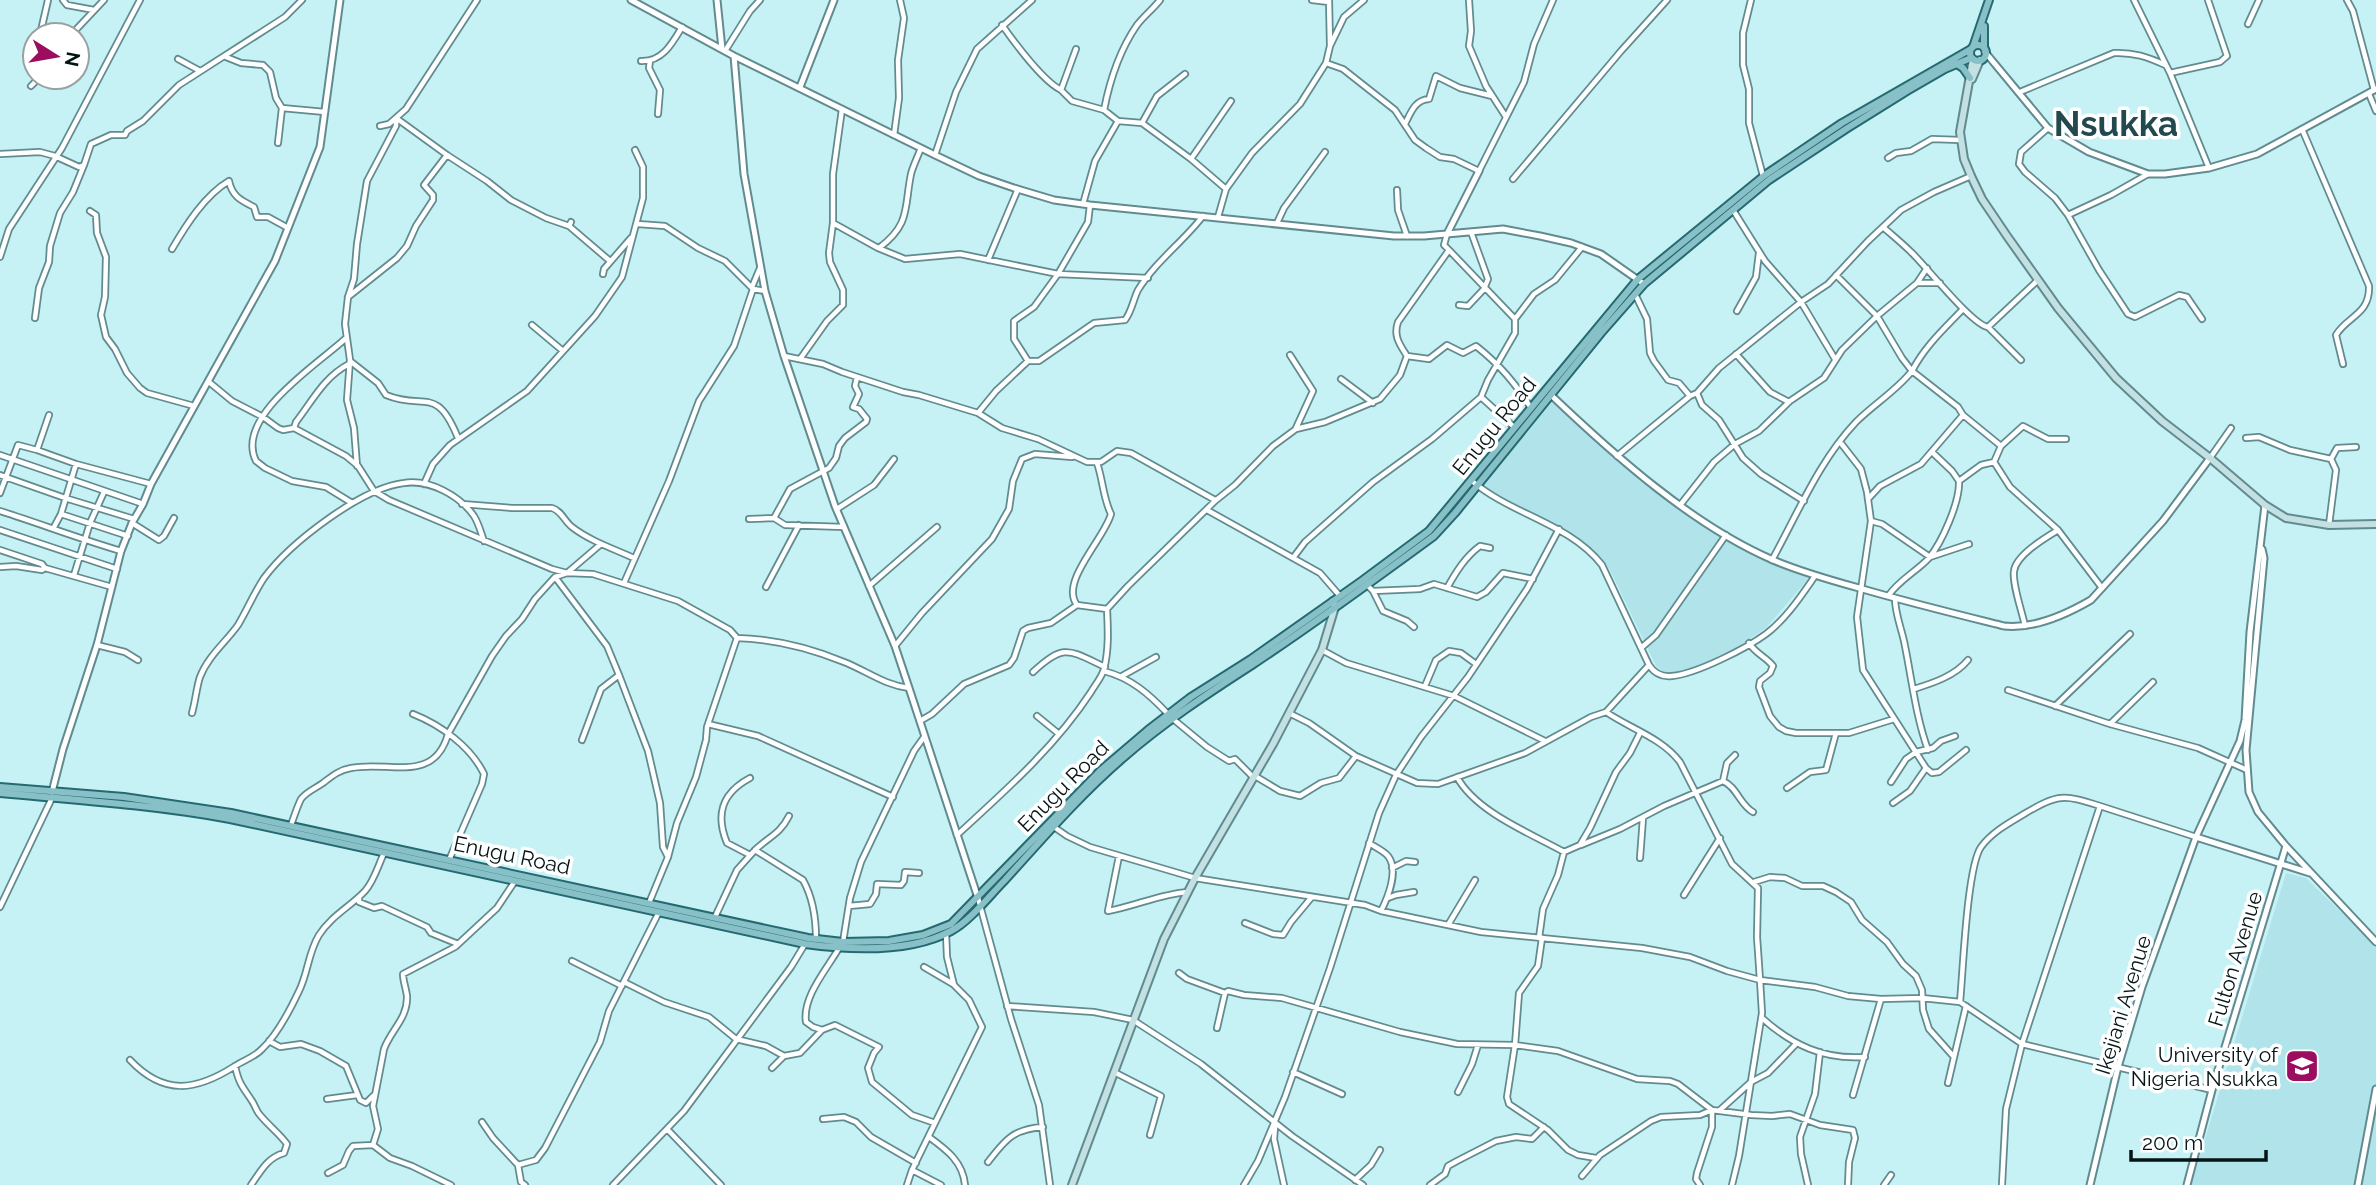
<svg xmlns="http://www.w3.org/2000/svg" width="2376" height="1185" font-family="Raleway,sans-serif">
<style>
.built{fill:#b0e4ea}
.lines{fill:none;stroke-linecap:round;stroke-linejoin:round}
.minor-casing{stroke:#628b8f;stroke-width:8}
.tertiary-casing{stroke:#628b8f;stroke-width:9}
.secondary-casing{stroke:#628b8f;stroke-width:10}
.primary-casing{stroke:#266a71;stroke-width:10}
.minor{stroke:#fff;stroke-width:4.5}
.tertiary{stroke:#fff;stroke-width:5}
.secondary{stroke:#c3e0e3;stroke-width:6}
.primary{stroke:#87c1c7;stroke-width:6}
.labels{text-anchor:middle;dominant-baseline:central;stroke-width:7;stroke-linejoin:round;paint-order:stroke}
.street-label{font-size:21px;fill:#051516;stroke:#fff}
.poi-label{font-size:21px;fill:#051516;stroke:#fff;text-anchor:end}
.town-label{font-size:35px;font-weight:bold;fill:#224a4e;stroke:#fff}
</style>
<rect width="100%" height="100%" fill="#c6f2f6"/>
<!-- built -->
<path class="built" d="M1551,399L1652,490L1752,554L1809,578L1766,628L1739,646L1693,669L1672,675L1666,674L1656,666L1609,568L1593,549L1482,485Z
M2286,873L2306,878L2376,946V1185H2191Z"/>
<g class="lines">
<!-- minor casing -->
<g class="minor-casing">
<path id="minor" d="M63,0L67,5L94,10
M1312,0L1329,2
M1329,0L1330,45
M1469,0L1471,31L1469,46L1486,86L1506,117
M1751,0L1743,33V65L1749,89V123L1763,176
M2134,0L2170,73L2209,168
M2347,0L2353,11L2374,90
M2248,24L2259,0
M1002,25C1014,42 1043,81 1061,90
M40,35L48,0
M71,35L104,0
M1076,49L1061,90L1072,101L1104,110L1118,121
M725,51L750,11L760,0
M226,57L241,63L263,65L270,72L276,98L282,108L278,143
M178,59L200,71
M641,61C662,62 672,44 682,27
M650,61L649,68L660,90L658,114
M1326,63L1343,69L1395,110L1415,140L1426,148L1440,157L1454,159L1479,171L1524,82L1534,44L1553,0
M2170,73L2220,62L2227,56L2208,0
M31,86L40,77
M2020,92L2114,53C2133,52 2148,57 2165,65
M2369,94L2376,111
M282,108L325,112
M1104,110C1110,79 1119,51 1137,25C1144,16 1153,9 1160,0
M1142,123L1157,96L1185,74
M1405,124C1411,112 1415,100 1429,99L1436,76L1460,88L1492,96
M380,126L389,124L406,109L477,0
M2048,128L2021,152L2019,164L2025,172L2055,198L2068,215L2099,270L2128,314L2135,317L2179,295L2187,297L2202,319
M2302,129L2369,286C2370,315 2347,316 2336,335L2343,364
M894,135L899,98L898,60L904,18L900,0
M0,154L40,152L55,156L79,167L84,165L91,144L111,135H125L127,131L143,121L179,85L285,17L302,0
M447,155L487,181L511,200L546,218L569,226
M935,155L956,92L977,49L1032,0
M1888,158L1896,153L1911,151L1932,139L1960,140
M1191,159L1231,101
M1513,179L1621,51L1667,0
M1397,190L1398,210L1407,236
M1083,204L1095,161L1118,121L1142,123L1191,159L1226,189
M1733,210L1765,261L1801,302L1835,359
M90,211L96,215L97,233L106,257L105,297L101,315L106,337L115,349L127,373L140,388L147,393L194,406
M2068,215L2111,195L2148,174
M1218,217L1226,189L1252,153L1300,104L1326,63L1330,46L1344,17L1364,0
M571,222L569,226L610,261
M833,223L878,248L905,259L960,254L1058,274L1148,278
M1277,223L1284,208L1325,152
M638,224L665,226L698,248L725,261L753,289L765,291
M1883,227C1892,235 1902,243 1911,252C1926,266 1972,325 1988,327L2038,280
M879,248C911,224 904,208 911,174C913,166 918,156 921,148
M172,249C186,225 205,195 229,181C232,196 240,200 254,207L257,217H268L288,228
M0,257L9,229L62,148L140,0
M988,260L1018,189
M603,274L604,269L631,238
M1918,283H1940
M752,287L760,268
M1635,294L1647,319L1650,353L1654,361L1668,380L1679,383L1690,396
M348,297L397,258L407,246L416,226L433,200V195L424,185L447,155L396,118V126L367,181L357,244L354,279L348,297L345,324L350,360L347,400L354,428L357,466
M1459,305L1468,306L1484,289L1488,279L1471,232
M1737,311L1756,277L1759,253
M35,318L39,288L49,262L50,246L60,213L73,192L84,165
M1515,319L1534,294L1555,280L1582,247
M532,325L563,351
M1988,327L2021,360
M345,339C318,364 234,417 256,461L265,468L292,481L326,487L352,503
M1736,354L1770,392L1789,402
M1290,355L1313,391L1296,428
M784,356L823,364L842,372L903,392L919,395L978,413L1002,428L1038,439L1087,462H1101L1117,451L1131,453L1215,500
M1407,356L1429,359L1447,345L1463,353L1476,346C1500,365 1515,383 1531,408
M800,359L827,321L843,305V290L830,262L829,253L833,223V174L842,109
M350,361L378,383L386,395C425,411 436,384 458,438
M1028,361L1014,339V321L1034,307L1058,274L1088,222L1090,205
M1341,379L1373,403
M209,382L232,401L263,417L278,428L283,430L294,428L296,422C313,400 324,377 349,364
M1697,393L1702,405L1719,420L1743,458L1761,474L1804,501
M1481,397L1515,428
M978,413L996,391L1028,361H1039L1094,323L1125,320C1132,311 1133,300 1138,290C1155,262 1183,242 1203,216
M294,428L346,456L358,466L374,491L389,500L552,569L567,573L593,574L678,601L730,630L737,638C774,639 810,648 844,662C867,671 884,685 909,688
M2246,438L2259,437L2290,450L2331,459L2336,470L2329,525
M1840,442L1861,469L1867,492L1871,521L1857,617L1863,670L1926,768L1932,773L1939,772L1966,750
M2001,446L2023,426L2048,439H2066
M37,450L49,415
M0,455L143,504
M1617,456L1690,396L1697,393L1719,368L1801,302L1828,284L1868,241L1901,210L1934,192L1971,176
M2210,458L2231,428
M2331,459L2337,448L2356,447
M1994,462L2010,487L2058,530L2102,588
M0,475L65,498L134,519
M1472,481C1512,515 1569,523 1602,565L1649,665C1654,673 1662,677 1672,676C1696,674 1747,648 1766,634C1786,619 1801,596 1815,576
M1959,481L1981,465L1994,462L2001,446L1963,415
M424,484L433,464L450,445L527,391L595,316L622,277L643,198V167L635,150
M0,493L18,445L37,450L76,464L151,484
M1868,499L1880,486L1921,464L1963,415L1958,407L1912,371C1925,346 1944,329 1963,309
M462,504L512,508H552C562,511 564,521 572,527C590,541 614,549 634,558
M1681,504L1714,462L1735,444L1759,431L1790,401L1824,378L1842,350L1877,316L1917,283L1927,268
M837,509L874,485L894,459
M1207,510L1320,573L1340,596
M0,511C41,524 80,539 121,551
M61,514L128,536
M774,518L790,489L829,468L836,458L839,446L845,438L866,422L867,419L859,409L853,407L859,394L855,386L857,377
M749,519L774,518L785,525L844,527
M1871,521L1882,524L1930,557L1969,544
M132,523L159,540L164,536L174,518
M54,527L61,514L76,464
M0,530L117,569
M0,550L42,564L45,568
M1293,558L1305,542L1373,482L1432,439L1481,397L1488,380L1515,333V319L1449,250
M1772,560C1798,513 1819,461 1856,422C1874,404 1896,391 1912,371L1902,358L1877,316L1836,275
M0,567L16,566L42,570L45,568L112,587
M74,575L90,523L104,492
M555,577L607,646L619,675L648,751L660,803L663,847L668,857
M624,583L669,481L699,401L734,346L753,289
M1367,585L1373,591L1383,611L1407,621L1414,627
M869,586L937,527
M766,587L799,525
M1447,588C1456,572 1465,557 1480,546L1490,548
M1373,591L1420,589L1434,584L1477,597L1486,592L1503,573L1533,579
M1888,596C1900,579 1916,572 1929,558C1942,542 1960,502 1959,481L1952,471L1932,452
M1895,598C1895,615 1902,629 1905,646C1912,681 1916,717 1928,750
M1077,605C1059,582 1105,538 1111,514C1103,498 1103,480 1097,463
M2025,626C2022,611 2012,584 2014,571C2016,555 2045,538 2058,530
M1749,643C1756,654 1766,657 1773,666L1770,673L1760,681L1759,687L1770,716L1779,727L1786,731L1796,733H1849L1894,719
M97,645L125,652L138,660
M895,646L922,613L992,539L1009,509L1013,481L1022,459L1035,454L1072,457
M1641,648L1656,635L1726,535
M1322,650L1346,663L1454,696L1545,741
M1104,671C1131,678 1149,694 1168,714
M1033,672C1064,643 1069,650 1105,667
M1122,676L1156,657
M1425,686L1436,660L1449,651L1461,653L1476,664
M1914,689C1933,683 1955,676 1968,660
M2008,690L2110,724L2198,748L2247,770
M2055,706L2130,634
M192,713C195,703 197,685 200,677C208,656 226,642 238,625C247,610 254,593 264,578C290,543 361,488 404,483C430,479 460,496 474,516C479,524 481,533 484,541
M1289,713L1309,723L1356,756L1417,783L1438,784L1525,753L1591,717L1606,712L1649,665
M413,714C441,725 471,747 484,774L482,784L449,860
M1037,716L1059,734
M1173,719L1207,747L1229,761L1235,759L1253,777
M920,721L932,714L964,684L1009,665L1014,658L1023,631L1028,628L1051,623L1077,605L1107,609
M708,724L758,736L893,797
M2110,724L2153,682
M582,740L601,689L619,675
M1255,776L1280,791L1300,796L1321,783L1339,778L1356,756
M1457,777C1476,812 1530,833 1564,852
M1723,781L1727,763L1735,755
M1891,782L1906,759L1916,752L1933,748L1941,741L1955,736
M1787,788L1810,772L1826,770L1836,733
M1893,803L1910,791L1926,768
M291,825C294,817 297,807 301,799C306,792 316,788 323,783C332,776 339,770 351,768C387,760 434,785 448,734L492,656L506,636L522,619L535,599L555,577L567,573L601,544
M1054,827L1067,836L1090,847L1195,878L1365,905L1381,911L1481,932L1642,948L1690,957L1727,971L1760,980L1757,937L1758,888L1732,864L1680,762C1662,738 1631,729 1606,712
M957,835C1005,791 1055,747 1091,692C1095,685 1102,677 1104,669C1109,650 1108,629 1107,609L1128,586L1215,501L1235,485L1273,446L1296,429L1325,422L1380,399L1400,375L1407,356C1400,345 1393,336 1398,322L1449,250L1444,245L1447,234
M1369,843C1375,847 1384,851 1388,856C1399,870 1388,897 1381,911
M1581,845L1620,829L1664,806L1723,781C1737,787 1740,805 1753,812
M755,850C770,836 780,834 789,816
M750,855L727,843C715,814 722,793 750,778
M1119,856L1108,911C1136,906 1160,894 1188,892
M1640,858L1643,818
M1392,868L1406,861L1415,862
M1754,882L1770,877L1785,878L1802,886H1823L1836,892L1851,902L1862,920L1887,942L1903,964L1916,976L1922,990L1923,1010L1929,1029L1954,1057
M1684,895L1720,838
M359,898V902L374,908L382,906L427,927L431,933L458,944
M978,898L1011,1019L1039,1105L1050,1185
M1388,898L1396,895L1414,892
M649,903L668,857L677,823L696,777L706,740L707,727L737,638
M849,906L870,904L876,894L877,884L901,885L904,881L905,872L919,873
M0,907L52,798
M715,917L737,870L755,850L803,880C813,898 816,919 816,939
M1245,923L1273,934L1283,935L1291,922L1311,898
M1448,925L1475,880
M1539,938L1543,909L1558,875L1564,852L1580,845L1590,828L1616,772L1630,753L1640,733
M1542,938L1538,966L1519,993L1515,1045L1507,1097L1509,1104L1548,1130L1568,1150L1578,1155L1596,1158
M843,942L850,898L861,862L914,751L924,737
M572,961L622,986
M924,967L953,984
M1179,973L1187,979L1225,993L1228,991L1244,995L1282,998L1400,1032L1457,1044L1515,1045L1558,1051L1637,1079L1670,1081L1678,1084L1712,1110
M624,982L664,1002L709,1017L736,1039L766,1046L784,1056
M1960,1002C1963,972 1967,867 1981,847C1992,832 2009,823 2024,814C2058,794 2063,794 2100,806
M1007,1006L1094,1012L1133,1020L1201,1064L1292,1136L1363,1185
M1762,1018C1792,1045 1824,1060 1865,1057
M1217,1028L1225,993
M822,1030L813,1027L806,1022C802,997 827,969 839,948
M269,1041L280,1047L301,1044L320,1051L346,1066L360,1100L366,1103L373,1096
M130,1060C164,1096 196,1091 235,1066C244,1060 255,1057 262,1049C276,1036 291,1008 299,991C308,973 308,953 319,935C331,916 350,907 365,891C374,881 378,866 384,853
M235,1066C239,1084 242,1086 252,1101C255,1105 256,1111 260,1115C269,1126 279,1133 287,1144L284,1153C267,1158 261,1171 251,1185
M772,1068L784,1056L800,1053L822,1030L835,1025L879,1047L874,1053L868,1068L872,1082L912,1115L935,1123
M1114,1072L1161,1096L1150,1135
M1293,1072L1342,1094
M1948,1083L1966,1006
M1458,1092L1472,1064L1478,1045
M1853,1095L1881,999
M327,1099L357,1095
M1720,1110L1751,1082L1768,1073L1796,1044
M823,1119L844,1117L856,1122L871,1137L916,1163
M482,1122L493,1138L518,1165L521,1182L525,1185
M1275,1127L1274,1139L1284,1185
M667,1129L721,1185
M929,1137C947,1150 963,1162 965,1185
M373,1145L378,1129L373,1106L384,1049C391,1030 408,1018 407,996C406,988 403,981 403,974L455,947L497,908L515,881
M988,1162C1005,1140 1013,1129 1043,1127
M518,1165L536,1160L545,1148L600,1042L609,1011L659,912
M912,1170L941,1185
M328,1173L343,1165L349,1151L353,1146L373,1145L390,1158L412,1166L451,1185
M1582,1176L1600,1155L1651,1121L1661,1117L1700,1115L1712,1110L1751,1115L1772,1116L1790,1114L1820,1125L1853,1130L1855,1138L1849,1162L1848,1185
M1355,1180L1371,1165L1380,1150
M613,1185L684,1111L791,967L805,944
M907,1185L912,1170L982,1027L969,1000L954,985L947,957L946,933
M1244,1185L1258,1161L1285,1097L1330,968L1379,813L1396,775L1421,737L1468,677L1527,589L1559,529
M1430,1185L1445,1174L1448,1166L1457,1161L1496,1141L1516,1137L1532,1139L1544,1127
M1700,1185L1696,1179L1697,1173L1712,1127V1110
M1732,1185L1739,1156L1762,1013L1760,980L1815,987L1848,996L1881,999L1922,998L1960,1002L2022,1044L2212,1090
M1808,1185L1801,1154L1800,1137L1815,1094L1820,1052
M1884,1185L1891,1175
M2002,1185L2006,1109L2022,1044L2100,806L2196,837"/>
</g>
<!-- tertiary casing -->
<g class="tertiary-casing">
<path id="tertiary" d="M631,0L734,56L935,155L979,176L1014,188L1054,200L1090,205L1394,236H1424L1503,229L1540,236L1571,243L1601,254L1644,284
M717,0L722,49
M1985,52L2048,128L2089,152L2148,174H2165L2209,168L2257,154L2376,89
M734,56L744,174L765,291L784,356L835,506L895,646L909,688L978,898
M800,87L834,0
M1447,234L1479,171
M1551,395C1614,455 1692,525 1773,560C1801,572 1830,580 1859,588C1907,602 1956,614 2004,626C2033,629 2067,614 2091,600L2163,521L2210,458
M2262,549L2264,558L2246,750L2249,792L2258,812L2286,846L2376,942
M52,792L63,749L97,645L121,551L132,523L143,504L151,484L275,261L320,147L340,0
M2196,837L2310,873
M2090,1185L2118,1067L2142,987L2196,837L2240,741L2245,720L2250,632L2265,505
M2187,1185L2212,1090L2286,846
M2358,1185L2376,1089"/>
</g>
<!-- secondary casing -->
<g class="secondary-casing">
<path id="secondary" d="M1973,59L1960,132L1964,159L1971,176L1982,199L2007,236L2058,308L2116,378L2162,421L2210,458L2265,505L2286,518L2329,525L2376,524
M1972,79L1980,60
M1072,1185L1164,939L1195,878L1273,744L1322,650L1335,607L1333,601"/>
</g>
<!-- primary casing -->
<g class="primary-casing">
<path id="primary" d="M1970 53a8 8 0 1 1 16 0a8 8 0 1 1-16 0Z
M1973,47L1989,0
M1984,48V26
M1957,64L1963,68L1970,78
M0,787L124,797L231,813L808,938L843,942L889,941L923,935L951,924L1100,771L1148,730L1191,697L1251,659L1363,580L1429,531L1638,279L1765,175L1842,123L1971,49
M0,793C77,800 154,805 230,819L805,944C850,950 910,953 951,931C970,921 990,895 1005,880C1043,838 1080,795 1123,758C1163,723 1207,694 1252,665C1314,624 1374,580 1434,536L1455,513L1601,333L1644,284L1769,180L1846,129L1907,91L1945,69L1971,58"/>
</g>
<!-- minor -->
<use href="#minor" class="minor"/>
<!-- tertiary -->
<use href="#tertiary" class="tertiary"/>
<!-- secondary -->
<use href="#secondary" class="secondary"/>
<!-- primary -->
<use href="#primary" class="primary"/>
</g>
<!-- icons -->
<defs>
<g id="university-square" transform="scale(1.75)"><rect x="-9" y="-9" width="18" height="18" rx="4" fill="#9b0d5e" stroke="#fff"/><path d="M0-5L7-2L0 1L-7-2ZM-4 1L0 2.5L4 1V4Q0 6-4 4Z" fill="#fff"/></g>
</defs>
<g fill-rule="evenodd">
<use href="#university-square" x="2302" y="1066"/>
</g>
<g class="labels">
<!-- street labels -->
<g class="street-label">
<text transform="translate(1494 426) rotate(-51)">Enugu Road</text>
<text transform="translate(1063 786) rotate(-45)">Enugu Road</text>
<text transform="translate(512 855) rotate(12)">Enugu Road</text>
<text transform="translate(2235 959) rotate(-73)">Fulton Avenue</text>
<text transform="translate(2123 1005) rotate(-73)">Ikejiani Avenue</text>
</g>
<!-- poi labels -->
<g class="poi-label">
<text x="2278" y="1054">University of<tspan x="2278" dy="24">Nigeria Nsukka</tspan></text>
</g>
<!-- town labels -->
<g class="town-label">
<text x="2116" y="123">Nsukka</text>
</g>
</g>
<!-- north arrow -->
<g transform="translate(56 56) rotate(101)"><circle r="33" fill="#ffffff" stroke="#9ba1a2" stroke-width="2"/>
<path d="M0-5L12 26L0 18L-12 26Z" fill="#9b0d5e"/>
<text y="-10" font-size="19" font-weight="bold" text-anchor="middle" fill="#051516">N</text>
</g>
<!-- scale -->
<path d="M2131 1150v10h135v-10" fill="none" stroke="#051516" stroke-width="3.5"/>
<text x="2142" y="1150" font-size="21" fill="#051516" stroke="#ffffff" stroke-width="5" paint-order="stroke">200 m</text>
</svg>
